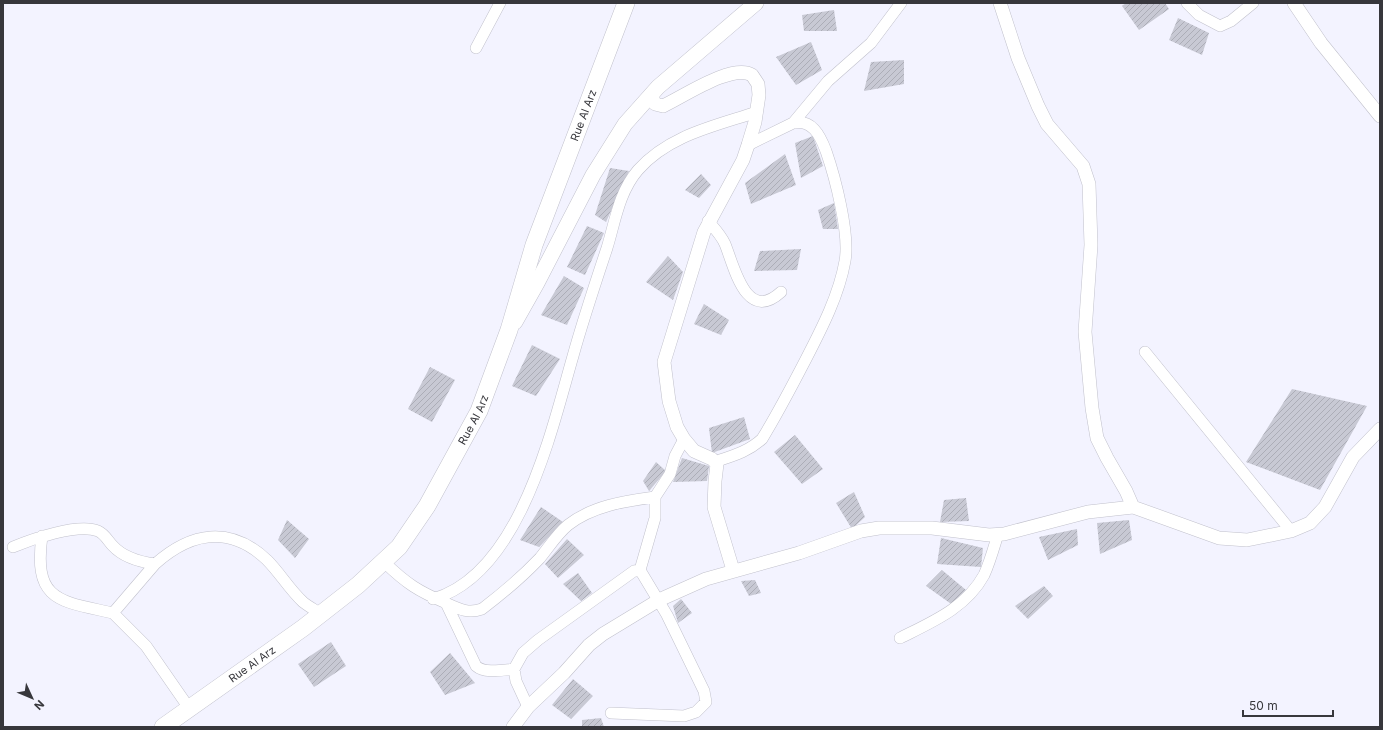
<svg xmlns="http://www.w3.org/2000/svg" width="1383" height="730" font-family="Inter,sans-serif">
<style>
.building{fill:url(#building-hatch)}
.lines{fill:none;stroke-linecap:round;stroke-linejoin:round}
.minor-casing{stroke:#c1c1cc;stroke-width:12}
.tertiary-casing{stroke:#c1c1cc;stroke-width:14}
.secondary-casing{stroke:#c1c1cc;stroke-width:16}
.primary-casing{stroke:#c1c1cc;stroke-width:18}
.minor{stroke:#fff;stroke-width:11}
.tertiary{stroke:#fff;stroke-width:13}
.secondary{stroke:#fff;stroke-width:15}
.primary{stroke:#fff;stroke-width:17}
.labels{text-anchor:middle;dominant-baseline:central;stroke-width:3;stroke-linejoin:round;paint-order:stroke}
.street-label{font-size:11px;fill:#37373c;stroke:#f3f3ff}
</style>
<defs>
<pattern id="building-hatch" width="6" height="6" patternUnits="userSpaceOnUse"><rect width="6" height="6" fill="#c8c9d4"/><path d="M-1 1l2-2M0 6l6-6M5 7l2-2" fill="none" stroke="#acadb7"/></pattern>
</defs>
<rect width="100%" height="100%" fill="#f3f3ff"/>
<!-- building -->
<path class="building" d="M1126,3H1165L1169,9L1139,30L1122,6Z
M834,10L837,31H804L802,15Z
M1178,18L1209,33L1202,55L1169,40Z
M811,42L822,70L796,85L776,57Z
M904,60V84L864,91L871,62Z
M813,136L823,166L801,178L795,143Z
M785,154L796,185L751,204L745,183Z
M610,168L629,171L606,222L595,215Z
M701,174L711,185L699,198L685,190Z
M834,203L838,229H823L818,210Z
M587,226L604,233L585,275L567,267Z
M801,249L797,270L754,271L760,251Z
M668,256L683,272L673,300L646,282Z
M564,276L584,288L567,325L541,315Z
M704,304L729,320L721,335L694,324Z
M532,345L560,359L536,396L512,386Z
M430,367L455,380L432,422L408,409Z
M1292,389L1367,406L1320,490L1246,462Z
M744,417L750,439L712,453L709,428Z
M795,435L823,469L802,484L774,452Z
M682,458L709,466L707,481L673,482Z
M656,462L666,471L649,491L643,481Z
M854,492L865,517L852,529L836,503Z
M966,498L969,521L940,522L944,500Z
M541,507L563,522L539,547L520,540Z
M287,520L309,539L295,558L278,540Z
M1129,520L1132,540L1100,554L1097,523Z
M1077,529L1078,545L1048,560L1039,537Z
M941,538L983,548L981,567L937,564Z
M567,539L584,555L558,578L545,564Z
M942,570L966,590L954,606L926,586Z
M578,573L592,593L581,601L563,584Z
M755,580L761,593L749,596L741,581Z
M1044,586L1053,596L1028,619L1015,606Z
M681,599L692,613L678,623L673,606Z
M331,642L346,666L314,687L298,664Z
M450,653L475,683L445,695L430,672Z
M573,679L593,696L571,719L552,705Z
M601,718L604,727H582V720Z"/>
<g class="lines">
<!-- minor casing -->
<g class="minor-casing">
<path id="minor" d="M1187,3L1199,15L1220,26L1231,21L1253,3
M476,48L500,3
M793,123L828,81L871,43L901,3
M708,221C714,228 721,235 725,244C734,266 746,324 781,292
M1145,352L1291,531
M717,464L720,460C736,455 750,450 762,439C778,413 792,386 806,359C822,328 839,295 845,261C850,234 835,177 826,151C820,135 812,119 793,123L748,145
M42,536C33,602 60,601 113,613
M13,547C32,539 78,523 98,531C105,534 108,541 113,546C123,557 141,562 155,564C191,532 230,525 267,560C280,573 289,589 303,602C308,606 315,610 321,614
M384,562C407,584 418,591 446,603C459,609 468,614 482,609C503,593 522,577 540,558C549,547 557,534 568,525C592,506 625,501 655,497
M155,564L113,613L146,646L189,708
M433,599C520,574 551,432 573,356C583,320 595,284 607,248C615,222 619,192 638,170C669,135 715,126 757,112
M446,603L476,666C485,674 503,670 514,669L523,653L538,640L634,571L640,570L655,518V497L670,474L675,456L684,439
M900,638C932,622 966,608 984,575C990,562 994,547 998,534
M514,669L516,681L528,707
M611,713L684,716L696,712L706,702L704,691L667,615L640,570"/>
</g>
<!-- tertiary casing -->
<g class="tertiary-casing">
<path id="tertiary" d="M1000,3L1018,58L1038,106L1047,124L1083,166L1089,184L1091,245L1085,332L1092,408L1097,438L1107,458L1126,491L1133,507L1219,538L1247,540L1291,531L1310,523L1325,507L1353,457L1380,429
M1294,3L1321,43L1380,116
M651,94L655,104L663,106C683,97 732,63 752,75L758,84L759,95L755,122L748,145L743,160L704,232L664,362L669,401L677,427L684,439L694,451L712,459L717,464L715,481L714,507L733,570
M513,727L528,707L564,673L589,645L603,634L659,600L706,579L799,553L861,531L879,528H932L989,535L1004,534L1088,512L1133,507"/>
</g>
<!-- secondary casing -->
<g class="secondary-casing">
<path id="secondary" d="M515,322L537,283L593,175L625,124L658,87L756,3"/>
</g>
<!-- primary casing -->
<g class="primary-casing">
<g id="primary">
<path id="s1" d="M163,727L303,628L358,585L399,547L427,506L479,411L509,330L534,245L626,3"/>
</g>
</g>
<!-- minor -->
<use href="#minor" class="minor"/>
<!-- tertiary -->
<use href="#tertiary" class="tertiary"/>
<!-- secondary -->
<use href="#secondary" class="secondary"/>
<!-- primary -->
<use href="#primary" class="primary"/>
</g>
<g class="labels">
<!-- street labels -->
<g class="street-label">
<text stroke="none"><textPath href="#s1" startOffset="769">Rue Al Arz</textPath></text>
<text stroke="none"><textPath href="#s1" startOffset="445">Rue Al Arz</textPath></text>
<text stroke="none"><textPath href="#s1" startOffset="109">Rue Al Arz</textPath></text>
</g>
</g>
<!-- border -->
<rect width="1383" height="730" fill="none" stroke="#37373c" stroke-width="8"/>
<!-- north arrow -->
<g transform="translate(32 698) rotate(134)" stroke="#f3f3ff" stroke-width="3" paint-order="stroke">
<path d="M0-3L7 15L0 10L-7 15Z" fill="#37373c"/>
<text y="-6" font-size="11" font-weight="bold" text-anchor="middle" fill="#37373c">N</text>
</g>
<!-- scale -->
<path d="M1243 710v6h90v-6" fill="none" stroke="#37373c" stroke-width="2"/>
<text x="1249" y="710" font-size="12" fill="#37373c" stroke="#f3f3ff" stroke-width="3" paint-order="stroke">50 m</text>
</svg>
